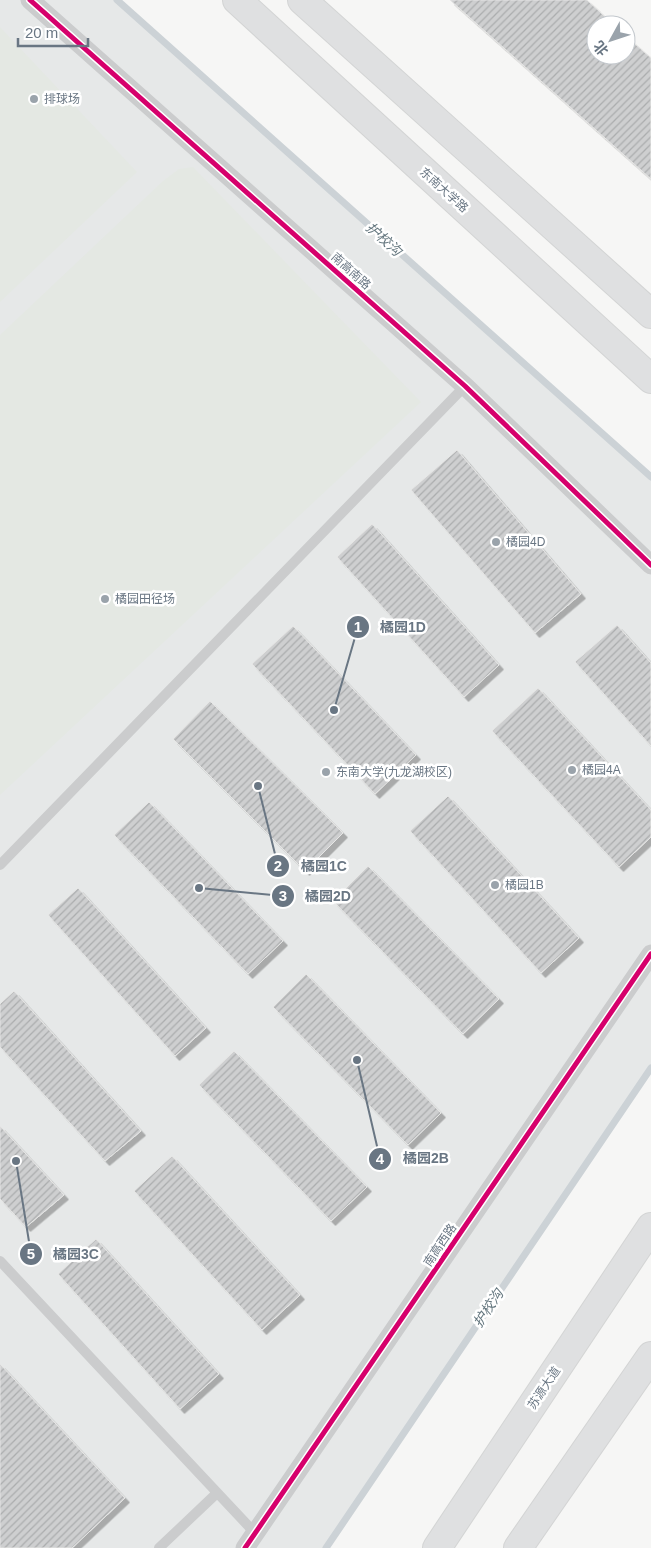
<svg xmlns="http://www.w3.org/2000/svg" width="651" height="1548" font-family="Arial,'Noto Sans SC',sans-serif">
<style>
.built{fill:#e6e8e8}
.garden{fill:#e4e8e3}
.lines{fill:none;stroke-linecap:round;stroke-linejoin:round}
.stream{stroke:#ccd2d6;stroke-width:7}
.building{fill:url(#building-hatch);stroke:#e6e6e5;filter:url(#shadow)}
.secondary-casing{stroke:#d3d4d4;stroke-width:30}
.service{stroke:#cbcccd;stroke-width:10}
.minor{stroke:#cbcccd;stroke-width:19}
.secondary{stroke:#dfe0e1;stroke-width:28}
.cycleway-casing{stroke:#fff;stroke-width:8}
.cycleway{stroke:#d6006c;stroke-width:5}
.poi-dot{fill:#9aa3ab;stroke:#fff;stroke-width:2}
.labels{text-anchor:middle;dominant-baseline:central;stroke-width:5;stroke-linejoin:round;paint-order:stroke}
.poi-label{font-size:12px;fill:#697683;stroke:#fff;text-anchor:start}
.street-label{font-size:12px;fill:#697683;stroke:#fff}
.water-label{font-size:14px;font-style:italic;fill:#65777f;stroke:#fff}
.leader{fill:none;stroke:#697683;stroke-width:2}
.callout-dot{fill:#697683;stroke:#fff;stroke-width:2}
.mark-label{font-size:15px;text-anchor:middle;font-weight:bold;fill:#fff}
.callout-label{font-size:14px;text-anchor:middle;font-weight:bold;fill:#697683;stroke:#fff;stroke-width:5;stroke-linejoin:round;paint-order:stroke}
</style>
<defs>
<pattern id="building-hatch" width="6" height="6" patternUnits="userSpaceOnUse" patternTransform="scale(1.25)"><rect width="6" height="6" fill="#cecfd0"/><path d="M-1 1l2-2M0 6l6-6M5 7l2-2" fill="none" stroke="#abadae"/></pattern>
<filter id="shadow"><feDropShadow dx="4.5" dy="4.5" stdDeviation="0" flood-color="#0004"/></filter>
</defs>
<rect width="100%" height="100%" fill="#f6f6f5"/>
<!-- built -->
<path class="built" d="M0,0H116L651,477V1068L326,1548H0Z"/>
<!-- garden -->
<path class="garden" d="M0,27L137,172L0,302Z
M193,167L421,402L0,795V335L163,181L179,169Z"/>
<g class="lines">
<!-- stream -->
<path class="stream" d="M117,0L651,477
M326,1548L651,1068"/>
</g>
<!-- building -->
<path class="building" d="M450,0H587L614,25H596V55H626V36L651,58V179Z
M457,450L581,594L535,633L411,490Z
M372,524L499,665L464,697L337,557Z
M617,625L651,663V746L575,662Z
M293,626L416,755L375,794L252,664Z
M538,688L651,810V837L619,867L492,731Z
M210,701L343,833L305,871L173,739Z
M448,796L579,938L541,973L410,831Z
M149,802L283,941L248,974L114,835Z
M368,866L499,999L463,1034L333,901Z
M78,888L206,1028L175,1056L48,915Z
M306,974L441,1113L408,1145L273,1007Z
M14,991L141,1131L105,1161L0,1047V1004Z
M234,1051L367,1187L331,1221L199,1085Z
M0,1126L64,1195L26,1227L0,1199Z
M172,1156L300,1295L262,1330L134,1191Z
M96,1239L219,1374L180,1409L58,1274Z
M0,1364L125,1498L72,1548H0Z"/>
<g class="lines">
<!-- secondary casing -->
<g class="secondary-casing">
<path id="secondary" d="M237,0L651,379
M302,0L651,314
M437,1548L651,1227
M518,1548L651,1356"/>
</g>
<!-- service -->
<path class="service" d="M0,865L465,386
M0,1261L255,1533
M159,1548L217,1493"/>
<!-- minor -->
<path class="minor" d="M30,0L465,386L651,565
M245,1548L651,954"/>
<!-- secondary -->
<use href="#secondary" class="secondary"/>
<!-- cycleway casing -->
<g class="cycleway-casing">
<path id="cycleway" d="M30,0L465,386L651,565
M245,1548L651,954"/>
</g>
<!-- cycleway -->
<use href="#cycleway" class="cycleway"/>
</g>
<!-- markers -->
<g class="poi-dot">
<circle cx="34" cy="99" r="5"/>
<circle cx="496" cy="542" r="5"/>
<circle cx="105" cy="599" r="5"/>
<circle cx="572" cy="770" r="5"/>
<circle cx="326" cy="772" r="5"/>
<circle cx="495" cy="885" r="5"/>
</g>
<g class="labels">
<!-- poi labels -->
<g class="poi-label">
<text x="44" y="99">排球场</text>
<text x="506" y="542">橘园4D</text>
<text x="115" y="599">橘园田径场</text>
<text x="582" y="770">橘园4A</text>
<text x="336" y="772">东南大学(九龙湖校区)</text>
<text x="505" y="885">橘园1B</text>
</g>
<!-- street labels -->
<g class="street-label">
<text transform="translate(444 190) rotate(42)">东南大学路</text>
<text transform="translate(351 271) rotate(42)">南高南路</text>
<text transform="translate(440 1245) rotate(-56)">南高西路</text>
<text transform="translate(544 1388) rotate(-56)">苏源大道</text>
</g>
<!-- water labels -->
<g class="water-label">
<text transform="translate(384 239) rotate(42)">护校沟</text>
<text transform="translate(488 1308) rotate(-56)">护校沟</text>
</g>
</g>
<!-- callouts -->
<path class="leader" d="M334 710L358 627M258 786L278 866M199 888L283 896M357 1060L380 1159M16 1161L31 1254"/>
<g class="callout-dot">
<circle cx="334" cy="710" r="5"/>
<circle cx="258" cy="786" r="5"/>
<circle cx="199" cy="888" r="5"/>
<circle cx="357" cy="1060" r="5"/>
<circle cx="16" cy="1161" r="5"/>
<circle cx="358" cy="627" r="12"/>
<circle cx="278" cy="866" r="12"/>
<circle cx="283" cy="896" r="12"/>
<circle cx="380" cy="1159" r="12"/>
<circle cx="31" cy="1254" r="12"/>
</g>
<g class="mark-label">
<text x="358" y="632">1</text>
<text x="278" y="871">2</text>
<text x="283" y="901">3</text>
<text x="380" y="1164">4</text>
<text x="31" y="1259">5</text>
</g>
<g class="callout-label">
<text x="403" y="632">橘园1D</text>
<text x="324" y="871">橘园1C</text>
<text x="328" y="901">橘园2D</text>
<text x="426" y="1163">橘园2B</text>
<text x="76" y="1259">橘园3C</text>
</g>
<!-- north arrow -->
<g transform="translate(611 40) rotate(230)"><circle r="24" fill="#ffffff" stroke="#c3c8cd"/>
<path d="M0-4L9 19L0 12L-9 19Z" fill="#9aa3ab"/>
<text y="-8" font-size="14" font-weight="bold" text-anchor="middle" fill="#697683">北</text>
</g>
<!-- scale -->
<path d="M18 38v8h70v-8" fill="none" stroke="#697683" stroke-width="2.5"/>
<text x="25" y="38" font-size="15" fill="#697683" stroke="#ffffff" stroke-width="4" paint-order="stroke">20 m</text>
</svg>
